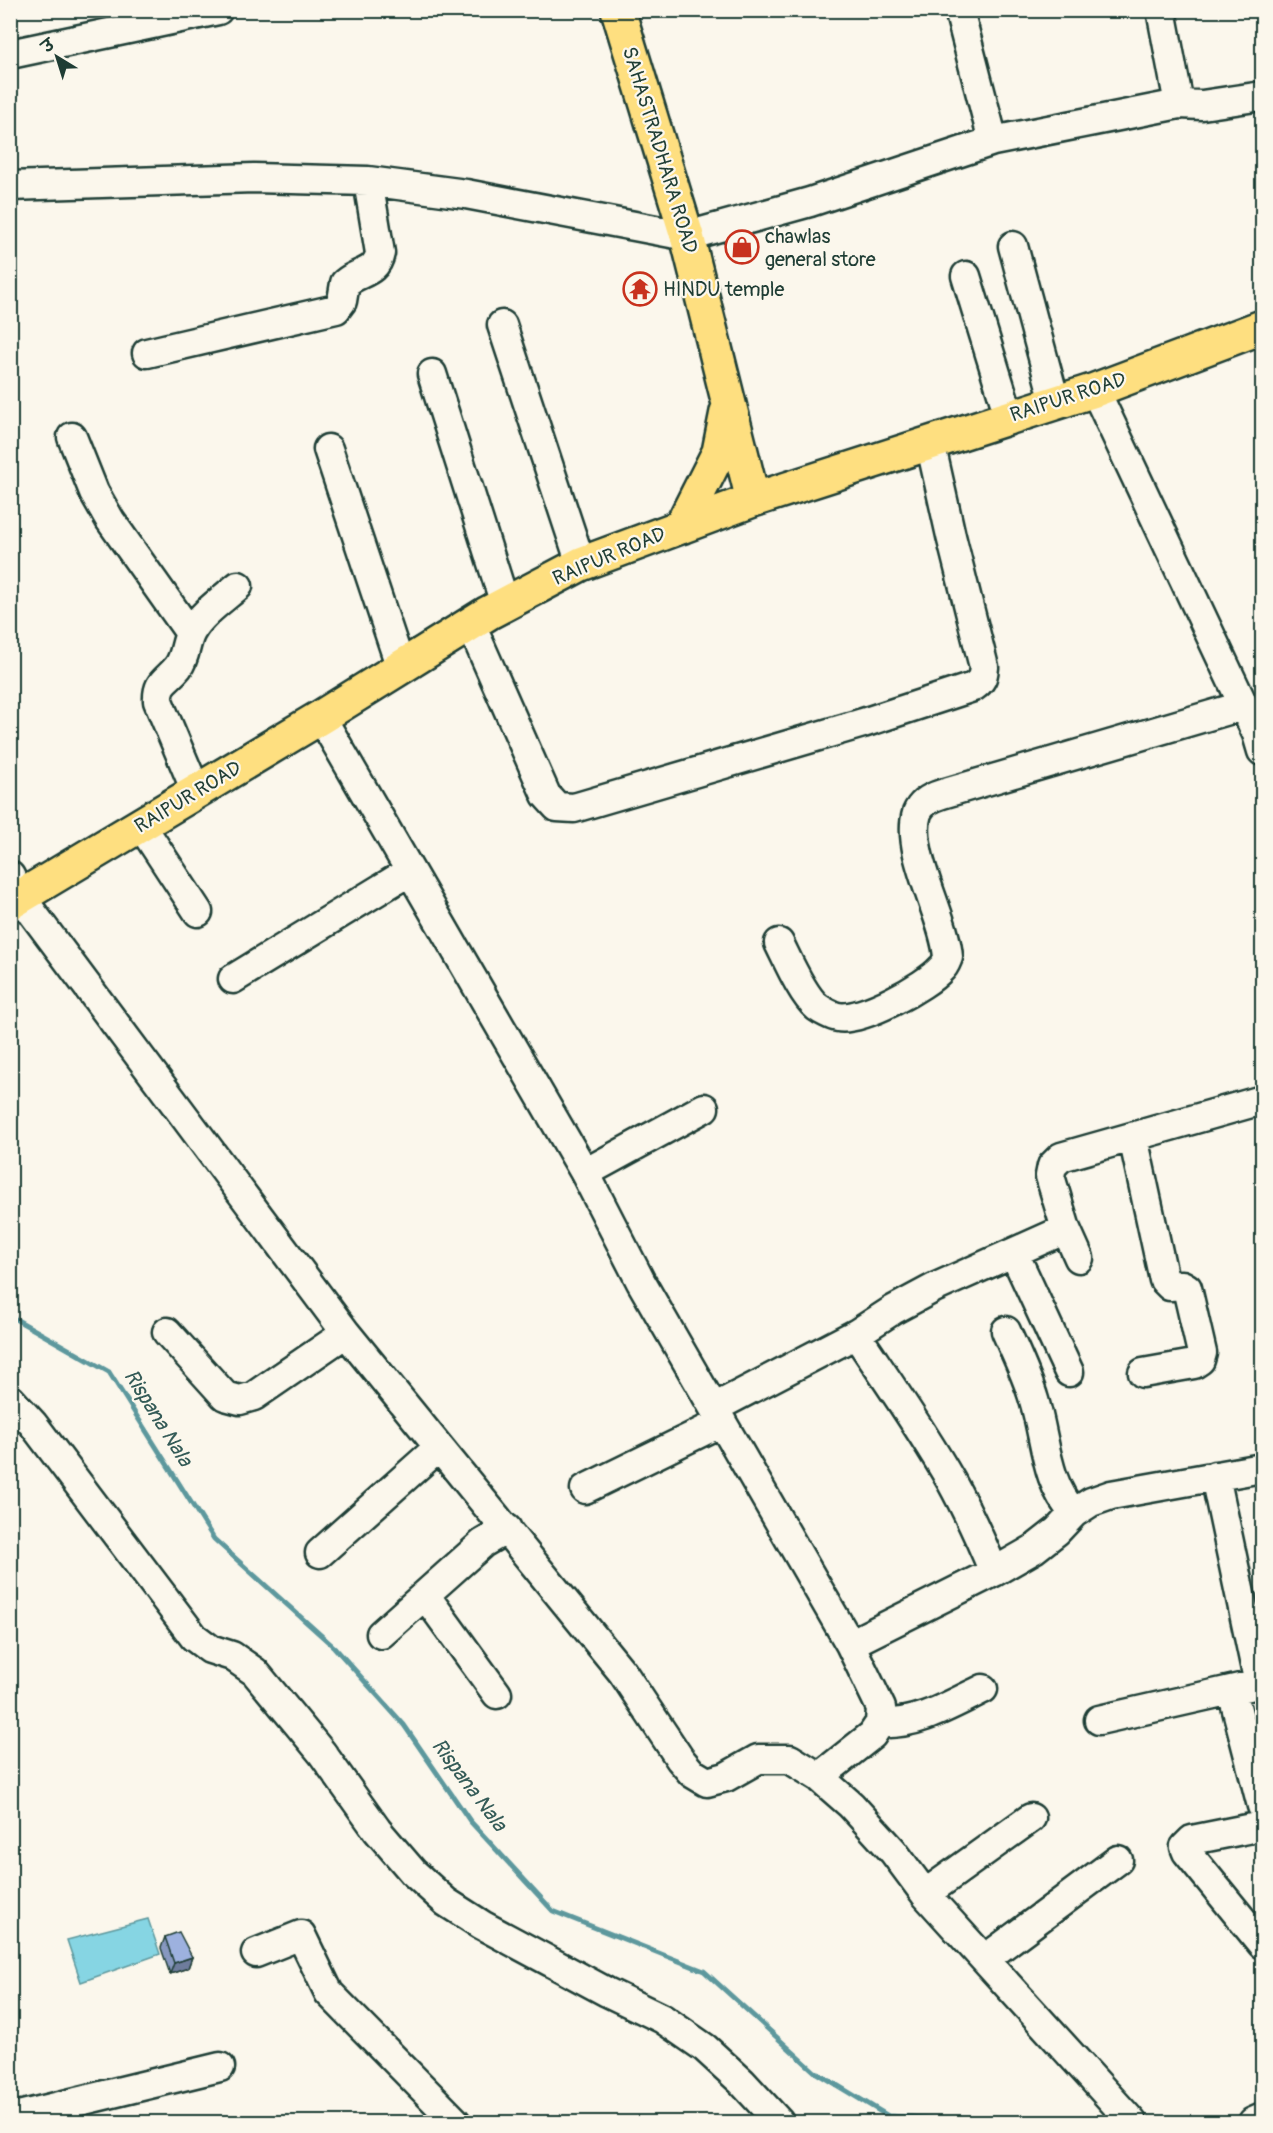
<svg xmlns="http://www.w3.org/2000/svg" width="1273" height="2133" font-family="Pangolin,'Playpen Sans Deva',sans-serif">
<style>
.water{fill:#86d5e3;stroke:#5d989d;stroke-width:1.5}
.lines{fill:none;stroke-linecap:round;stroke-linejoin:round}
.stream{stroke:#5d989d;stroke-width:5}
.minor-casing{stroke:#1f3d34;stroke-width:33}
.major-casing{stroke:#1f3d34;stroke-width:38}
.minor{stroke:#fbf7ec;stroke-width:28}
.major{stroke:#fedf80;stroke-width:33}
.wall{fill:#8798c0;stroke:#1f3d34;stroke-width:1.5}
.shaded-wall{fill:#6e7c9c;stroke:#1f3d34;stroke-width:1.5}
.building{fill:#9db1df;stroke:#1f3d34;stroke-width:1.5}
.labels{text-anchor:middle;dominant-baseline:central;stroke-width:4.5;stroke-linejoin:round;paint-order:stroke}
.street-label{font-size:20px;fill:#1f3d34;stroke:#fbf7ec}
.poi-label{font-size:20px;fill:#1f3d34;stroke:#fbf7ec;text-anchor:start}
.water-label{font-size:21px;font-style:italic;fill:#345b57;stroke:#fbf7ec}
</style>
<rect width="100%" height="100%" fill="#fbf7ec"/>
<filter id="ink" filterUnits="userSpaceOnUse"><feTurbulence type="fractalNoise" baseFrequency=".0167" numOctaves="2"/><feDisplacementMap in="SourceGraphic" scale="12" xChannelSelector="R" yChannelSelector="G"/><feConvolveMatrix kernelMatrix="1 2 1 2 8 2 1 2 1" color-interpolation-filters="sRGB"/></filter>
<g filter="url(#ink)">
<!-- water -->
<path class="water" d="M148,1919L160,1954L81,1982L67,1940Z"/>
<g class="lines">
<!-- stream -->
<path class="stream" d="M10,1316L109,1372L214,1539L334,1647L404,1725L470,1821L553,1911L704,1971L815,2072L888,2116L1002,2122"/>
<!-- minor casing -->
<g class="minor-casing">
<path id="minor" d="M959,10L993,141
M1161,10L1179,104
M10,54L218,10
M10,186L254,178L368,181L466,194L687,236L810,202L993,141L1179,104L1202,105L1262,96
M1013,246L1055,402
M966,276L1009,416
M502,325L581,564
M147,353L336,309L342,301L345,283C359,271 376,274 380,253L368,181
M432,374L505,604
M1095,390L1257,734L1262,751
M72,437L94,492L110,520L190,633
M328,449L401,668
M471,625L546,795L557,807L574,808L863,723L973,687C982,681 983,677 984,667L951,536L930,442
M321,717L585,1173L641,1282L850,1644L881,1708L880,1723L872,1735L819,1777
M196,791L158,701C157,681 167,681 178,667C186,656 185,643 191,632C201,614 223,599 238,586
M141,825L198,912
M10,876L20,896L346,1333L623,1673L680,1759L692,1773L707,1782L726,1777L758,1759H790L819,1777L851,1805L893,1851L925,1894L1132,2122
M779,943C788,961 802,994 817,1007C821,1010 832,1016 838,1017C861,1022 926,986 941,969C945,966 946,962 948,957C945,916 905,852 917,813C921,803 932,797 942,794L1242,706
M233,979L410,871
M1133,1137L1164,1280L1170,1286L1182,1285L1187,1288L1202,1353L1200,1360L1194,1364L1143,1373
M585,1173L704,1108
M1014,1253L1069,1372
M1079,1258L1066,1229L1050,1176L1052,1166L1061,1157L1262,1100
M1006,1331C1016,1354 1027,1376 1034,1400C1046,1439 1045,1482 1074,1513
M167,1332L225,1396L240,1400L254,1396L346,1333
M856,1334C888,1382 922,1430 951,1481C967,1510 981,1541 994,1572
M10,1399L33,1424L194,1637L210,1649L232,1656L255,1672L322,1753L377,1830L413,1872L446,1902L482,1925L607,1992L663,2019L705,2048L742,2082L779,2122
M714,1408L856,1334L893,1310L934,1288L1066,1229
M1215,1476L1259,1684
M585,1489L722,1422
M320,1553L438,1448
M425,1595L497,1694
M381,1634L483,1543L507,1529
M850,1644L994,1572L1034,1549L1057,1531L1074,1513L1091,1502L1111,1495L1262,1468
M1232,1691L1262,1806
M1099,1720L1262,1683
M880,1723C918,1725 950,1705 983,1689
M1262,1826L1192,1840L1185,1847L1187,1852L1262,1944
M925,1894L1031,1818
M256,1953L301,1935L329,1993L456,2122
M985,1959L1118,1860
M10,2118L220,2067
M1253,2122L1262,2118"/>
</g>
<!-- major casing -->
<g class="major-casing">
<path id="major" d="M618,10L687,236L753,500
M681,527L719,452L727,412
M10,903L321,717L488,613L581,564L753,500L1095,390L1262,327"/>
</g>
<!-- minor -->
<use href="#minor" class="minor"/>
<!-- major -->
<use href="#major" class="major"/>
</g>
<!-- wall -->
<path class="wall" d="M165,1937L192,1957L188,1968L170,1974L161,1948Z"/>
<!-- shaded-wall -->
<path class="shaded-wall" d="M192,1957L188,1968L170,1974L174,1963Z"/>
<!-- building -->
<path class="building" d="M179,1932L192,1957L174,1963L165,1937Z"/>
</g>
<!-- icons -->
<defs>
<g id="shop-ring" transform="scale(1.725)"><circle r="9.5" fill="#fbf7ec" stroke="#c8321e" stroke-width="1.5"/><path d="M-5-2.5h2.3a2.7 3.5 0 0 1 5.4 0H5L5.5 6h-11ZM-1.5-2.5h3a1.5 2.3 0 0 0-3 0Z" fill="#c8321e"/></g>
<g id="temple-ring" transform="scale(1.725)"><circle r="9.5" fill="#fbf7ec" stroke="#c8321e" stroke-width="1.5"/><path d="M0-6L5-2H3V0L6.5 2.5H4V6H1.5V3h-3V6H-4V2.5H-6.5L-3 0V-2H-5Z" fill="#c8321e"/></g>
</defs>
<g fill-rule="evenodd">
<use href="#shop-ring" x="742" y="247"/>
<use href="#temple-ring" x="640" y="289"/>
</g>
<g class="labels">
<!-- street labels -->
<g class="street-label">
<text transform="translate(660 150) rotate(73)">SAHASTRADHARA ROAD</text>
<text transform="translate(1068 397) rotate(-18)">RAIPUR ROAD</text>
<text transform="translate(609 556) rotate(-23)">RAIPUR ROAD</text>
<text transform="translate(188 797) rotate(-31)">RAIPUR ROAD</text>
</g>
<!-- poi labels -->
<g class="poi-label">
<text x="765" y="236">chawlas<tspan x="765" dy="23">general store</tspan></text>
<text x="663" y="289">HINDU temple</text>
</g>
<!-- water labels -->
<g class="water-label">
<text transform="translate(158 1418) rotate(58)">Rispana Nala</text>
<text transform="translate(469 1785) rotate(53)">Rispana Nala</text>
</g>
</g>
<!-- margin -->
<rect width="1273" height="2133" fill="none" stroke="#fbf7ec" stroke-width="36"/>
<rect x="18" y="18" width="1237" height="2097" fill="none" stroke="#1f3d34" stroke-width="2" filter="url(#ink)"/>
<!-- north arrow -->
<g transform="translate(57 57) rotate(322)" stroke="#fbf7ec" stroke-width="4.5" paint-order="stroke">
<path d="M0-4.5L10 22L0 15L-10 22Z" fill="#1f3d34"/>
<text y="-9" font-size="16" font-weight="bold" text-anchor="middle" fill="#1f3d34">उ</text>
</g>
</svg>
